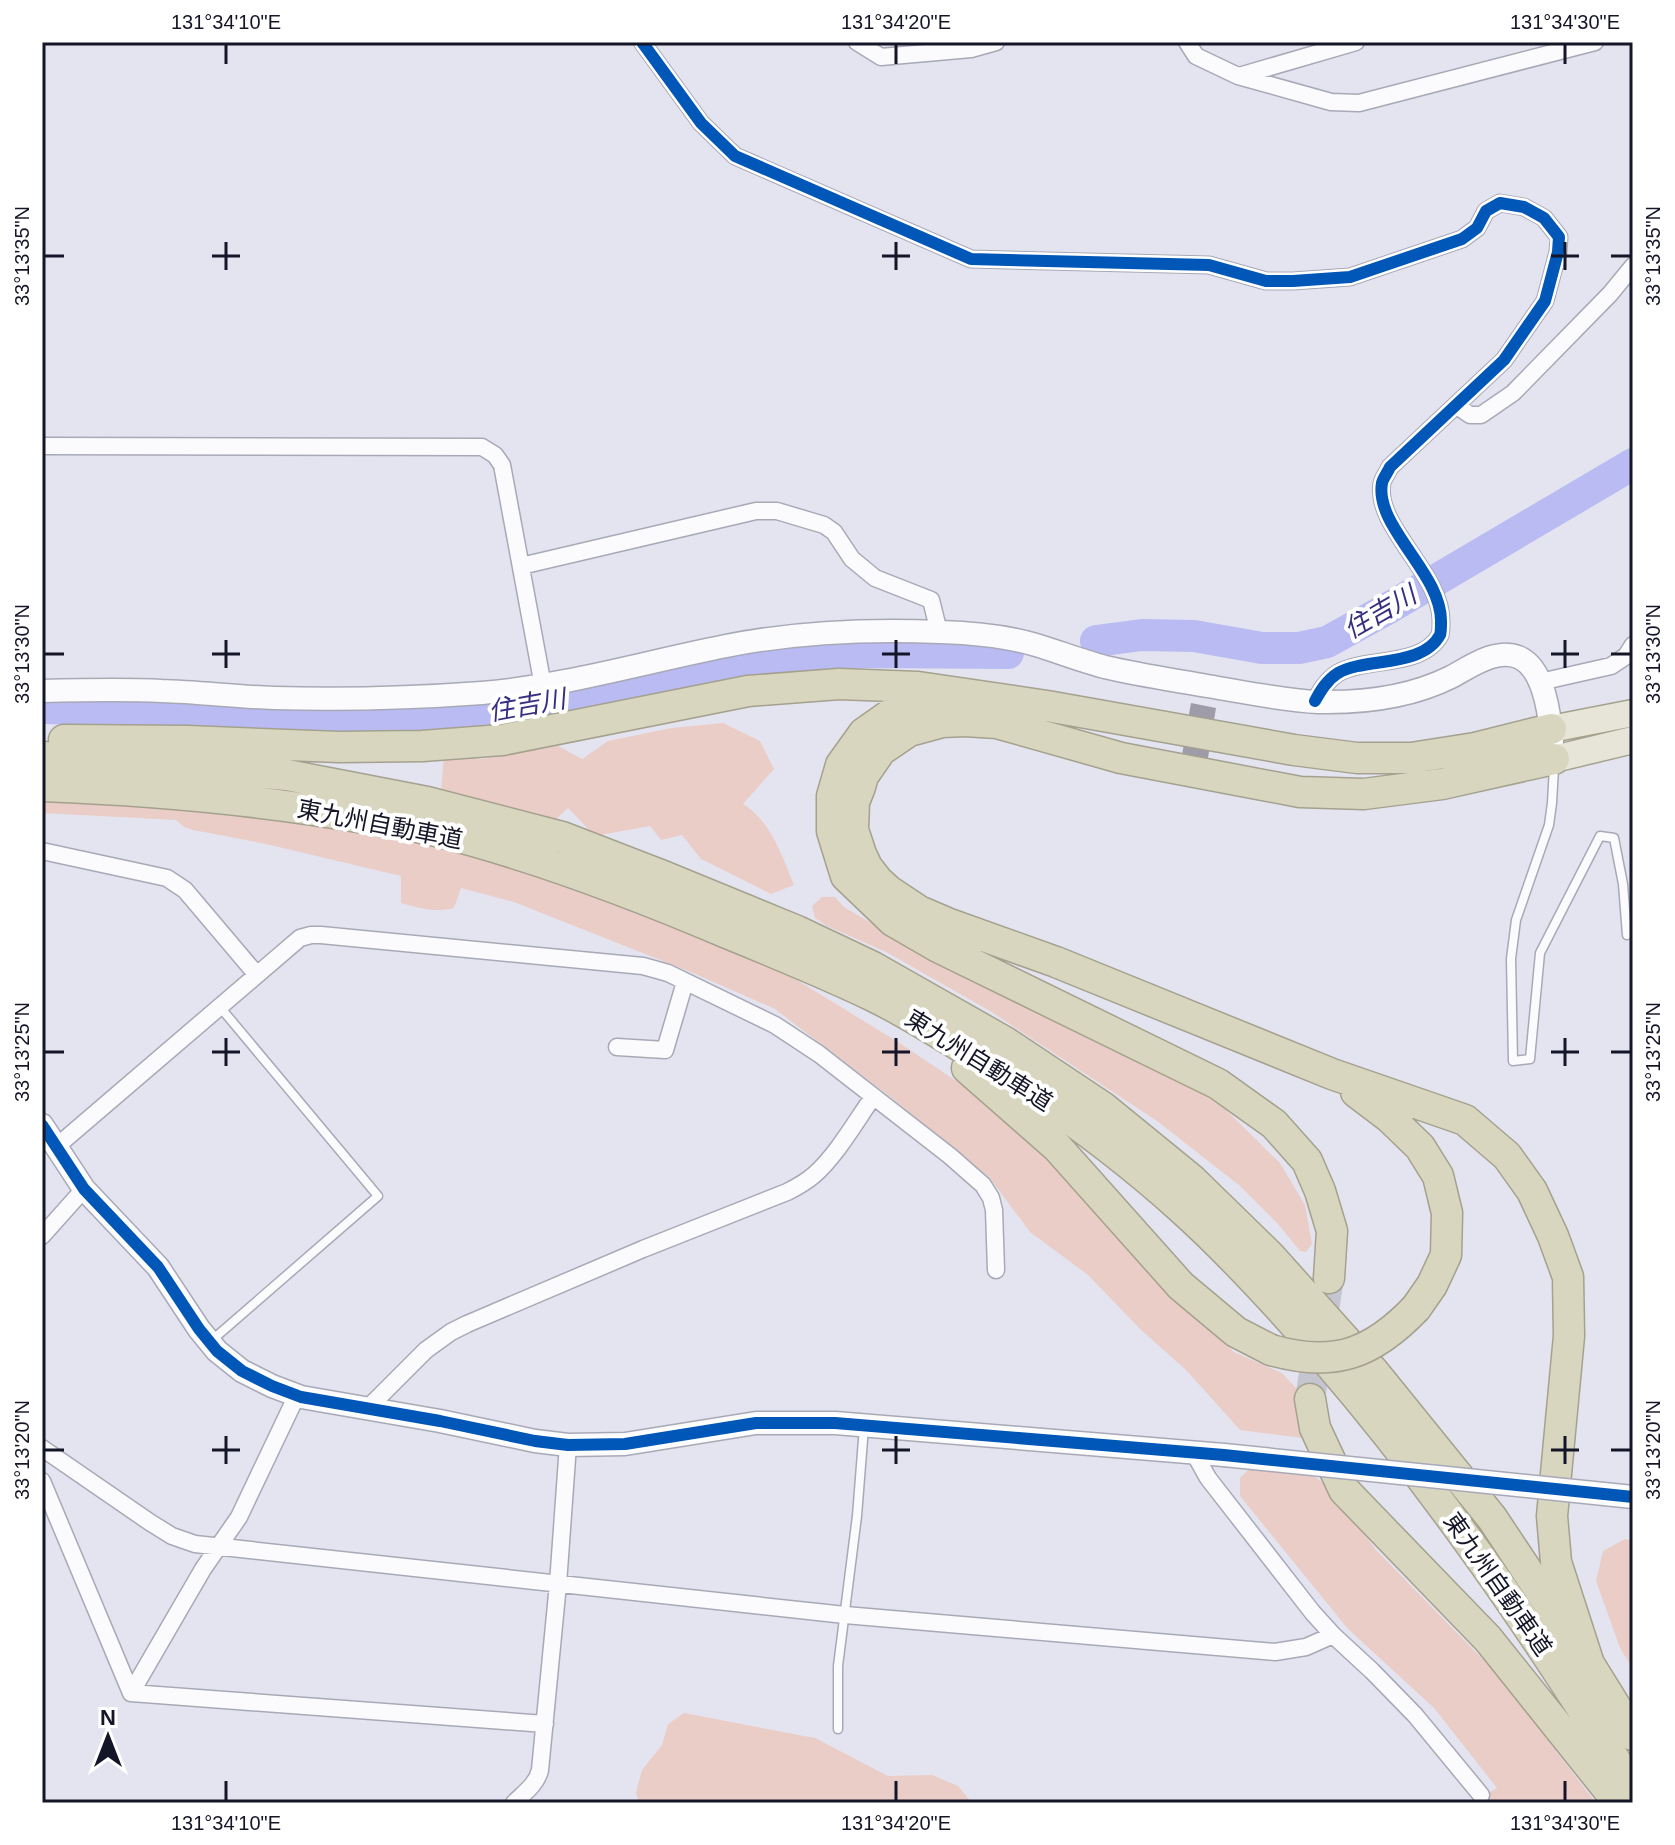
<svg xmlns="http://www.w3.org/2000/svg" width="1675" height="1845" font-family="Arial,'Noto Sans JP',sans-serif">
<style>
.green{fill:#ebcdc7}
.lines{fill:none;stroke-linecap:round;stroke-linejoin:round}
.river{stroke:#b9bbf2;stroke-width:32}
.building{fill:#9f9caa}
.motorway-tunnel{stroke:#c5c5d2;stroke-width:30;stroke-dasharray:30 15;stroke-linecap:butt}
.service-casing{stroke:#a8a9b7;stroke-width:11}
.minor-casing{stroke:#a8a9b7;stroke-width:19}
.tertiary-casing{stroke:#a8a9b7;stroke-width:25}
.primary-casing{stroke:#a4a18e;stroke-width:29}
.motorway-casing{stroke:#a4a18e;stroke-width:33}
.service{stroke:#fbfbfd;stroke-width:8}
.minor{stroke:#fbfbfd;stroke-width:16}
.tertiary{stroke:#fbfbfd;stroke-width:22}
.primary{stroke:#e7e5d8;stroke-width:26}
.motorway{stroke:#d9d6c0;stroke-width:30}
.tertiary-bridge-casing{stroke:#a8a9b7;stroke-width:25;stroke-linecap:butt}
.motorway-bridge-casing{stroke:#a4a18e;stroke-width:33;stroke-linecap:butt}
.tertiary-bridge{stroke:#fbfbfd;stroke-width:22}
.motorway-bridge{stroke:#d9d6c0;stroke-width:30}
.cycleway-casing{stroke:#fff;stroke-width:17}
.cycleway{stroke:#0057b8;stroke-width:12}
.ticks{fill:none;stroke:#151528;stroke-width:3}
.labels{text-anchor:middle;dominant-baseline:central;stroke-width:8;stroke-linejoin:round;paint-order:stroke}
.street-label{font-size:24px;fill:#151528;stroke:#fff}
.water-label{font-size:26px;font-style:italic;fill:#362f82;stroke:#fff}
.neatline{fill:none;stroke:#151528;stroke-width:3}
.ticks-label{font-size:20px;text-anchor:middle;fill:#151528}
</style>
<rect width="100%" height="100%" fill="#e4e4f0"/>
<!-- green -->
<path class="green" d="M723,723L760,741L774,769L743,804C771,821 782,856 794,885L771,894L701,859L682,835L661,840L650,826L595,836L568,808L555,820L441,791L444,755L482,759L558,746L582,759L608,741L671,728Z
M42,799H131L424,837L609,900L792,977L898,1042L1035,1134L1186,1305L1234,1352L1282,1373L1299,1391L1304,1418L1302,1438L1240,1430L1186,1370L1140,1329L1088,1275L1030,1232L989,1177L888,1095L775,1009L693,973L514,902L461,888L454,908C436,913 418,908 401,903V876L266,844L193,830L184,827L176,820L42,813Z
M822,897H835L844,907L871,923L1165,1068L1226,1110L1280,1163L1305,1205L1312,1244L1306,1252L1300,1251L1277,1223L1240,1186L1157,1121L990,1011L886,952L827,926L815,918L812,906Z
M1263,1468L1315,1477L1328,1486L1376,1550L1511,1688L1552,1746L1596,1803H1470L1497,1788L1434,1708L1348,1629L1240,1496V1478L1249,1469Z
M1625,1539L1633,1541V1669L1620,1648L1596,1581L1603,1551Z
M684,1713L815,1738L888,1776L932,1775L958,1786L972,1803H639L636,1792L642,1770L662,1745L668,1724Z"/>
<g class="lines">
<!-- river -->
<path class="river" d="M1096,641L1142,635L1194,636L1262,648H1299L1327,642L1387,609L1633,464
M42,708L391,717L475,715L564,702L674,678L768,661L863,652L1008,653"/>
</g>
<!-- building -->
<path class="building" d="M1191,703L1216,708L1203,789L1177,784Z"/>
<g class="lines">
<!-- motorway-tunnel -->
<path class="motorway-tunnel" d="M1310,1399L1329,1278"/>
<!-- service casing -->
<g class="service-casing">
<path id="service" d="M1554,767L1552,803L1549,825L1516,920L1511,959L1513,1061L1530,1059L1540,953L1600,836L1614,838L1623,884L1627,935
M211,1341L378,1196L220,1007
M838,1729V1666L857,1516L864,1427"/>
</g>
<!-- minor casing -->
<g class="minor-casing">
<path id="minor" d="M642,42L701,123L735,156L971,259L1209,265L1266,281H1293L1350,277L1462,239L1477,228L1486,211L1500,203L1524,207L1544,218L1559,237L1558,252L1545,301L1504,360L1390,467C1388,472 1383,478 1382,483C1374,527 1443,574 1441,623C1441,626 1441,632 1440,635C1422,668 1366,657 1338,673C1327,680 1321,690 1315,701
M857,42L881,57L971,49L996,42
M1187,42L1196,56L1238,76L1331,102L1359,103L1595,42
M1239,76L1356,42
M1457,406L1470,415H1481L1513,393L1610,294L1633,266
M42,446L482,447L495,455L502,465L543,686
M521,566L756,511H777L824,525L834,532L852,559L875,578L931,600L939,632
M1540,682L1611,666L1626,656L1633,645
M42,851L167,878L185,890L257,975
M617,1047L665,1050L685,982
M56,1147L300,938L311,935H321L643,966L668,973L775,1025L819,1054L950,1156L983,1185L991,1198L994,1210L996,1270
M42,1236L84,1189
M368,1408L426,1350L451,1332L467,1324L643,1249L787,1192C797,1187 806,1182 814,1175C836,1156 856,1121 873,1097
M42,1448L151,1523L172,1536L195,1544L845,1615L1275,1652L1306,1647L1333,1635
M1194,1453L1208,1478L1313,1613L1333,1635L1372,1671L1415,1715L1481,1795
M42,1481L131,1693L545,1724
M131,1693L203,1569L239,1517L297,1395
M514,1803C524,1793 537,1784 540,1770L558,1584L568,1445"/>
</g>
<!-- tertiary casing -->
<g class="tertiary-casing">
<path id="tertiary" d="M42,691C82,690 122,689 162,691C199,692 237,697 274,698C343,700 413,698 482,693C565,686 645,662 726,646C796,632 871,629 941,632C973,633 1006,636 1036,645C1059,652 1082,661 1105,667C1139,675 1173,680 1207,686C1244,692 1281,700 1318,702C1363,703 1411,697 1451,677C1470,667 1496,648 1518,657C1545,668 1550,717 1552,742
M42,1125L84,1189L158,1267L199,1329L217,1351L242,1371L272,1386L301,1397L440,1421L535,1441L568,1445L625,1444L756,1423H835L1224,1455"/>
</g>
<!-- primary casing -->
<g class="primary-casing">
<path id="primary" d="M1551,729L1633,713
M1554,759L1633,740"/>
</g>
<!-- motorway casing -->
<g class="motorway-casing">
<path id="motorway" d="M950,703L925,702L891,714L864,733L841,765L832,796V831L846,876L893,921L938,947L1218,1084L1274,1124L1307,1161L1320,1191L1332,1231L1329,1278
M64,740L187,741L339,747L422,746L502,740L748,691L839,684L918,687L1047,706L1294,750L1357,758H1411L1475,748L1551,729
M42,757L138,762L287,775L427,802L562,837L663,876L797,931L873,967L1005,1042L1104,1108L1191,1179L1270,1256L1373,1371L1492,1518L1589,1664L1633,1735
M1554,759L1442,784L1364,794L1300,792L1121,758L997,723L965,721L942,722L909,731L881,750L863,776L860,787L854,802L853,830L861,854L867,867L878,881L889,891L919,911L947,923L1056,962L1332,1074L1465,1120L1507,1156L1532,1191L1553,1236L1568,1277L1569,1336L1552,1516L1556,1562L1589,1664
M42,786C148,790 253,799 358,817C384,822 411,825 436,831C536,856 633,893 727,933C776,953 825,973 873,996C906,1012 937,1032 968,1051C1044,1098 1116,1149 1183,1210C1235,1257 1281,1308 1327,1361C1442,1495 1540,1639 1633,1789
M967,1068L1057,1147L1181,1286L1236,1332L1271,1350
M1356,1092L1389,1117L1420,1147L1438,1176L1447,1213L1446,1255L1432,1285L1416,1308
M1310,1399L1315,1428L1344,1490L1488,1639L1619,1803"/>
</g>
<!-- service -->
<use href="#service" class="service"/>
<!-- minor -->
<use href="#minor" class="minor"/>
<!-- tertiary -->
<use href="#tertiary" class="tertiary"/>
<!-- primary -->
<use href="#primary" class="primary"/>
<!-- motorway -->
<use href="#motorway" class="motorway"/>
<!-- tertiary-bridge casing -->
<g class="tertiary-bridge-casing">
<path id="tertiary-bridge" d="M1224,1455L1633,1497"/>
</g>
<!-- motorway-bridge casing -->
<g class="motorway-bridge-casing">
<path id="motorway-bridge" d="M1271,1350C1334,1368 1372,1354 1416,1308"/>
</g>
<!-- tertiary-bridge -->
<use href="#tertiary-bridge" class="tertiary-bridge"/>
<!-- motorway-bridge -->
<use href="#motorway-bridge" class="motorway-bridge"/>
<!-- cycleway casing -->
<g class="cycleway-casing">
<path id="cycleway" d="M642,42L701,123L735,156L971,259L1209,265L1266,281H1293L1350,277L1462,239L1477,228L1486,211L1500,203L1524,207L1544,218L1559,237L1558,252L1545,301L1504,360L1390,467C1388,472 1383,478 1382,483C1374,527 1443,574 1441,623C1441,626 1441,632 1440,635C1422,668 1366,657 1338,673C1327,680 1321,690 1315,701
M42,1125L84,1189L158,1267L199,1329L217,1351L242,1371L272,1386L301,1397L440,1421L535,1441L568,1445L625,1444L756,1423H835L1224,1455L1633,1497"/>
</g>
<!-- cycleway -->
<use href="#cycleway" class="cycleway"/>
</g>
<!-- ticks -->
<path class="ticks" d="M226,44V64M896,44V64M1565,44V64M226,242V270M896,242V270M1565,242V270M44,256H64M212,256H240M882,256H910M1551,256H1579M1611,256H1631M226,640V668M896,640V668M1565,640V668M44,654H64M212,654H240M882,654H910M1551,654H1579M1611,654H1631M226,1038V1066M896,1038V1066M1565,1038V1066M44,1052H64M212,1052H240M882,1052H910M1551,1052H1579M1611,1052H1631M226,1436V1464M896,1436V1464M1565,1436V1464M44,1450H64M212,1450H240M882,1450H910M1551,1450H1579M1611,1450H1631M226,1781V1801M896,1781V1801M1565,1781V1801"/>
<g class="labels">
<!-- street labels -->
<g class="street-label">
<text transform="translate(380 824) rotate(11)">東九州自動車道</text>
<text transform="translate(979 1060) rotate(32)">東九州自動車道</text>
<text transform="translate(1498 1584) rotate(55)">東九州自動車道</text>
</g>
<!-- water labels -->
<g class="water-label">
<text transform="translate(1380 612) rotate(-30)">住吉川</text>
<text transform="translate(527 705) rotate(-10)">住吉川</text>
</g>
</g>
<!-- border -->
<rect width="1675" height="1845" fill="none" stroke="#ffffff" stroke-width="88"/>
<!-- north arrow -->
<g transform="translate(108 1737)" stroke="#ffffff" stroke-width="6" paint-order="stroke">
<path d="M0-6L14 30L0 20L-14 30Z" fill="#151528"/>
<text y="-12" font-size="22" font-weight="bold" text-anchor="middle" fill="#151528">N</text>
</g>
<rect x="44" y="44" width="1587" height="1757" class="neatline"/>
<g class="ticks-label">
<text x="226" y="29">131°34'10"E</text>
<text x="896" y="29">131°34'20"E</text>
<text x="1565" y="29">131°34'30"E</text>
<text transform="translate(22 256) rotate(-90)" y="7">33°13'35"N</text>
<text transform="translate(1653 256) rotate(-90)" y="7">33°13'35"N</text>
<text transform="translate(22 654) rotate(-90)" y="7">33°13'30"N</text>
<text transform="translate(1653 654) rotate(-90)" y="7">33°13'30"N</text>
<text transform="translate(22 1052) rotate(-90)" y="7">33°13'25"N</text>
<text transform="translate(1653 1052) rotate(-90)" y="7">33°13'25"N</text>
<text transform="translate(22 1450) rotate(-90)" y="7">33°13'20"N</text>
<text transform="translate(1653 1450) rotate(-90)" y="7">33°13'20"N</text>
<text x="226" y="1830">131°34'10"E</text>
<text x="896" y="1830">131°34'20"E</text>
<text x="1565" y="1830">131°34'30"E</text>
</g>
</svg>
